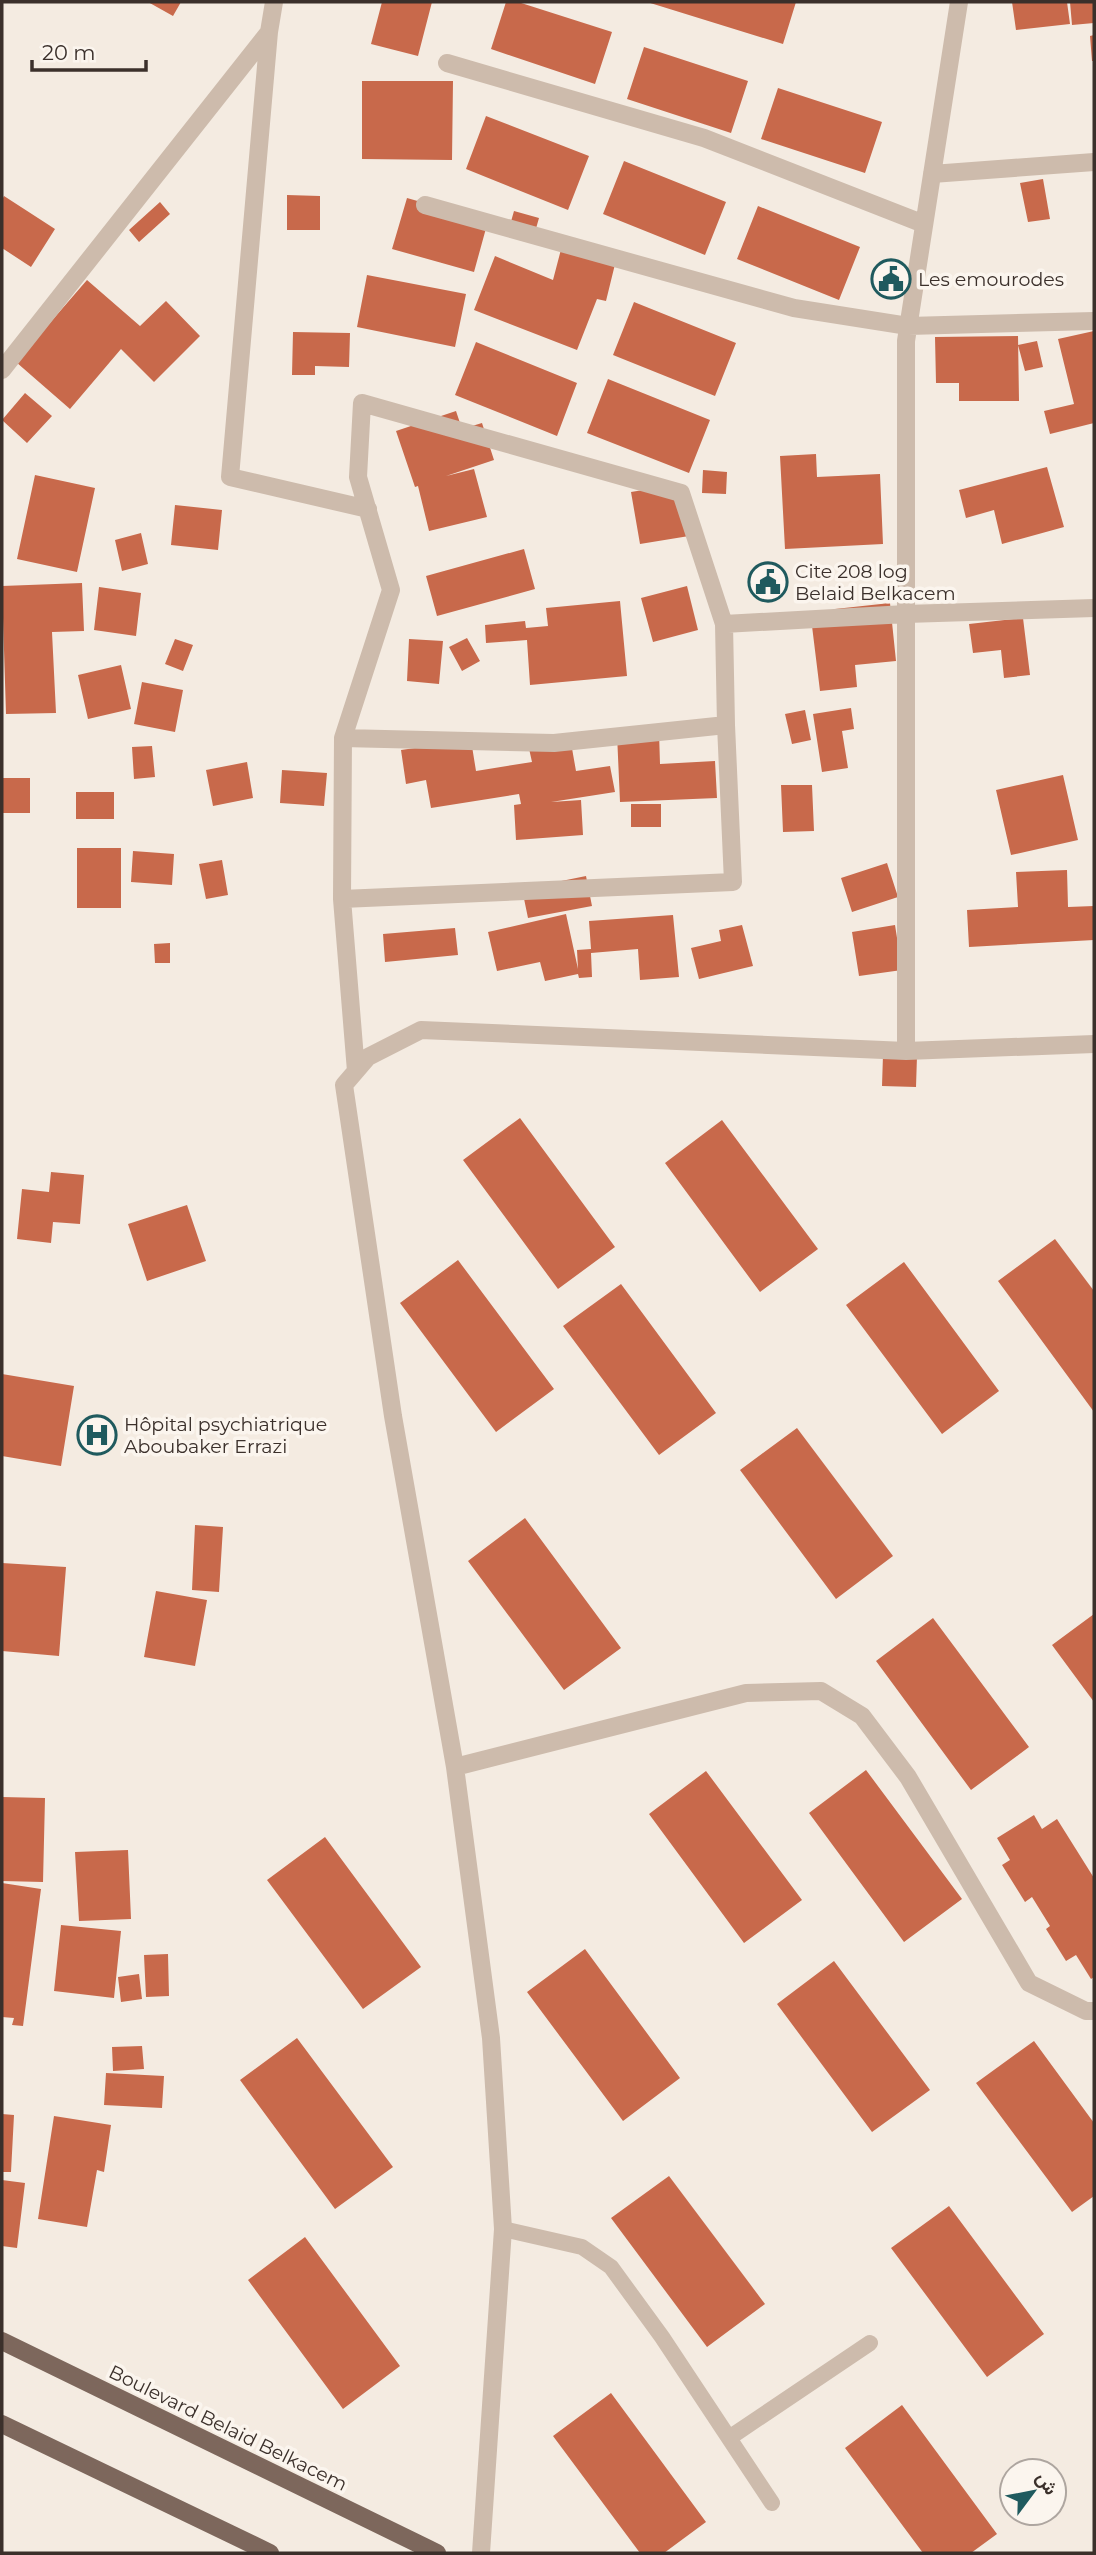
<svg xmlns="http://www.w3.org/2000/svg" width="1096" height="2555" font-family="Montserrat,Vazirmatn,sans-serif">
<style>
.building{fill:#c8694b}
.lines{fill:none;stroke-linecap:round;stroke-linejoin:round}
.service{stroke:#cdbbac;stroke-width:16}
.minor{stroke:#cdbbac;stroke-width:18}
.primary{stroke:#7d675c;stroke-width:18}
.labels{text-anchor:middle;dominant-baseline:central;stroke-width:7;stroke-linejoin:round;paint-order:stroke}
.poi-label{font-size:19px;fill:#3b302b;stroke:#fbf5ee;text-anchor:start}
.street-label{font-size:19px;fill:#3b302b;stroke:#fbf5ee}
</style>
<rect width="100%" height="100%" fill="#f4ebe1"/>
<!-- building -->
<path class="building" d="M148,2H181L173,16Z
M382,2H432L418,56L371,44Z
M506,2H518L612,32L595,84L491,49Z
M647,2H796L783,44Z
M1012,2H1067L1070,24L1016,30Z
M1070,2H1094V23L1072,25Z
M1094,35V61H1092L1090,36Z
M644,47L748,81L731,133L627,99Z
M362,81H453L452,160L362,159Z
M778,88L882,122L865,173L761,139Z
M486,116L589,156L568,210L466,169Z
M624,161L726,202L705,255L603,214Z
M1043,179L1050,219L1028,222L1020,183Z
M287,195L320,196V230H287Z
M4,196L55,229L31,267L2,248V200Z
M407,198L488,221L474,272L392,249Z
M160,202L170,214L139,242L129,230Z
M758,206L860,247L839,300L737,259Z
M514,211L539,218L533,239L508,232Z
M564,238L618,252L606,301L597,299L577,350L474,310L495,256L553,280Z
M367,275L466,294L455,347L357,327Z
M87,280L140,326L166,301L200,336L154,382L121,349L70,409L16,362Z
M634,302L736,343L715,396L613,355Z
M1094,331V423L1050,434L1044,411L1074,404L1058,339Z
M293,332L350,333L349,367L315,366V375H292Z
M1018,336L1019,401H959V383H936L935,337Z
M1037,341L1043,367L1025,371L1018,345Z
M476,342L577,383L557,436L455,395Z
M608,379L710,420L689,473L587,433Z
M25,393L52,416L27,443L2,420Z
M456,411L462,429L482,423L494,460L446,476L474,469L487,517L429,531L418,486L415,487L396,431Z
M816,454L817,477L880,474L883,544L785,549L780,456Z
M1047,467L1064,527L1002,544L994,510L966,518L959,490Z
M703,470L727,472L726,494L702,493Z
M35,475L95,488L77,572L17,559Z
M680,484L689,536L640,544L631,492Z
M175,505L222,510L218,550L171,545Z
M141,533L148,564L122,571L115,540Z
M524,549L535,589L437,616L426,576Z
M82,583L84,631L52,632L56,713L6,714L2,586Z
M687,586L698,630L653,642L641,598Z
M99,587L141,593L136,636L94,630Z
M620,601L627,676L530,685L527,640L486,643L485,625L525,621L526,628L548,626L546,608Z
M890,603L896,661L855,665L857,687L820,691L812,626L835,609Z
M1023,618L1030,675L1004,678L1001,650L973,653L969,624Z
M467,638L480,661L462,671L449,647Z
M175,639L193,645L183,671L165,664Z
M409,639L443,641L439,684L407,681Z
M121,665L131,709L88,719L78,675Z
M142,682L183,690L175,732L134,724Z
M851,708L854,729L842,731L848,768L822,772L813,714Z
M805,710L811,740L792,744L785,714Z
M659,732L660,764L715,761L717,798L620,802L617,734Z
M570,737L576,771L610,766L615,792L551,802L581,800L583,835L516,840L514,805L521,804L519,794L431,808L426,780L406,784L401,750L471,740L476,771L532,762L528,744Z
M152,746L155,777L134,779L132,747Z
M247,762L253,798L213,806L206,770Z
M282,770L327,773L324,806L280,803Z
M1063,775L1078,840L1011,855L996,790Z
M3,778H30V813H3Z
M781,785H812L814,831L783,832Z
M76,792H114V819H76Z
M631,804H661V827H631Z
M77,848H121V908H77Z
M133,851L174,854L172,885L131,882Z
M222,860L228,895L206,899L199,864Z
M887,863L898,897L852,912L841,878Z
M1067,870L1068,907L1094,906V940L969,947L967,910L1018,907L1016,872Z
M586,876L592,906L528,918L522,889Z
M566,914L578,969L577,950L591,949L589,921L673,915L679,977L640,980L638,949L591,953L592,977L579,978L578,974L545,981L540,962L497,971L488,932Z
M742,925L753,966L699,979L691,948L721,941L719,930Z
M895,925L902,970L859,976L852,932Z
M455,928L458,955L385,962L383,934Z
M170,943V963H155L154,944Z
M883,1055L917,1056L916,1087L882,1086Z
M520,1118L615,1247L558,1289L463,1160Z
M722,1120L818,1249L760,1292L665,1163Z
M51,1172L84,1175L80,1224L53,1222L51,1243L17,1239L22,1189L49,1192Z
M187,1205L206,1261L147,1281L128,1224Z
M1055,1239L1094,1291V1412L998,1281Z
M458,1260L554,1389L496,1432L400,1303Z
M904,1262L999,1391L942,1434L846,1305Z
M621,1284L716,1413L659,1455L563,1326Z
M2,1374L74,1386L61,1466L2,1456Z
M797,1428L893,1556L836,1599L740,1470Z
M525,1518L621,1648L564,1690L468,1561Z
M195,1525L223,1527L219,1592L192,1590Z
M2,1563L66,1567L59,1656L2,1651Z
M156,1591L207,1600L195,1666L144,1657Z
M1094,1614V1702L1052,1645Z
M933,1618L1029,1747L971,1790L876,1661Z
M866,1770L962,1899L904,1942L809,1813Z
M706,1771L802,1900L744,1943L649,1814Z
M2,1797L45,1798L43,1882L2,1881Z
M1034,1815L1042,1829L1057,1819L1094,1878V1977L1091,1979L1076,1955L1066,1961L1046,1929L1050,1926L1032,1897L1025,1902L1002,1865L1010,1860L997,1838Z
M325,1837L421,1967L363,2009L267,1880Z
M128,1850L131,1919L79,1921L75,1852Z
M2,1883L41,1889L23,2026L12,2025L14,2018L2,2017Z
M61,1925L121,1931L114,1998L54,1991Z
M585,1949L680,2078L623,2121L527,1992Z
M168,1954L169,1996L146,1997L144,1955Z
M834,1961L930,2090L872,2132L777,2004Z
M139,1974L142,1999L121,2002L118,1977Z
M297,2038L393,2167L335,2209L240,2080Z
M1034,2041L1094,2123V2196L1072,2212L976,2083Z
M142,2046L144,2069L113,2071L112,2047Z
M106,2073L164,2076L162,2108L104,2105Z
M2,2114L14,2115L11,2172H2Z
M54,2116L111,2125L104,2172L97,2170L87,2227L38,2219Z
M669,2176L765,2304L707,2347L611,2218Z
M2,2180L25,2183L17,2248L2,2246Z
M949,2206L1044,2334L987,2377L891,2248Z
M305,2237L400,2366L343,2409L248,2280Z
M611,2393L706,2522L664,2553H640L553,2436Z
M902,2405L997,2534L971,2553H923L845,2448Z"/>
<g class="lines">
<!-- service -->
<path class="service" d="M503,2229L582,2247L611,2267L662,2337L772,2503
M729,2438L870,2343"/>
<!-- minor -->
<path class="minor" d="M269,32L274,2
M447,63L704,138L924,224
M932,174L1094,162
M425,205L794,308L908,326L1094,321
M2,370L269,32L230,477L368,509
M726,725L724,624L906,614L1094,608
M342,899L343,738
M906,1051V341L959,2
M356,1071L342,899L733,882L726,725L554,743L343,738L391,590L358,477L362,403L681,493L724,624
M455,1767L746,1693L821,1691L862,1716L908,1777L1029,1983L1086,2011H1094
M481,2553L503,2229L491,2038L455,1767L393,1416L344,1085L368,1057L421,1030L906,1051L1094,1044"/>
<!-- primary -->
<path class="primary" d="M2,2341L437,2553
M2,2424L270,2553"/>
</g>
<!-- icons -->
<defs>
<g id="civic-ring" transform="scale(2.0125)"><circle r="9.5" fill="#fbf5ee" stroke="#1f5a5e" stroke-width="1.5"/><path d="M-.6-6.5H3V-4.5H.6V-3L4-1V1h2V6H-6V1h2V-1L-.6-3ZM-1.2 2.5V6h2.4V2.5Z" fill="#1f5a5e"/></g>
<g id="hospital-ring" transform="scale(2.0125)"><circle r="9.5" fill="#fbf5ee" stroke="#1f5a5e" stroke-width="1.5"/><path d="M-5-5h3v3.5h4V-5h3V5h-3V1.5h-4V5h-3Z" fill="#1f5a5e"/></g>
</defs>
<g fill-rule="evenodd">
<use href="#civic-ring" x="891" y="279"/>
<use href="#civic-ring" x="768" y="582"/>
<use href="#hospital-ring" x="97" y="1435"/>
</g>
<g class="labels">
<!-- poi labels -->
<g class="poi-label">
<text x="918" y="279">Les emourodes</text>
<text x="795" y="571">Cite 208 log<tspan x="795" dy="22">Belaid Belkacem</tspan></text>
<text x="124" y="1424">Hôpital psychiatrique<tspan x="124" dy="22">Aboubaker Errazi</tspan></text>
</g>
<!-- street labels -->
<g class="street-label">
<text transform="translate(228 2428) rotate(26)">Boulevard Belaid Belkacem</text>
</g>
</g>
<!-- border -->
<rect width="1096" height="2555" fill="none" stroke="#3b302b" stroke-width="7"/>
<!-- north arrow -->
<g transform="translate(1033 2492) rotate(58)"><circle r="33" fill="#fbf5ee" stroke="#aea6a0" stroke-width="2"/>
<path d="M0-5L12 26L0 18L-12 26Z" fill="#1f5a5e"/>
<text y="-10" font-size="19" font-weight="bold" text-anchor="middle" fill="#3b302b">ش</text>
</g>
<!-- scale -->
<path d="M32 60v10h114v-10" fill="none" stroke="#3b302b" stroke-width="3.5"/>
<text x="42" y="60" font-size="21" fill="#3b302b" stroke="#fbf5ee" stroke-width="5" paint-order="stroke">20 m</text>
</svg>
